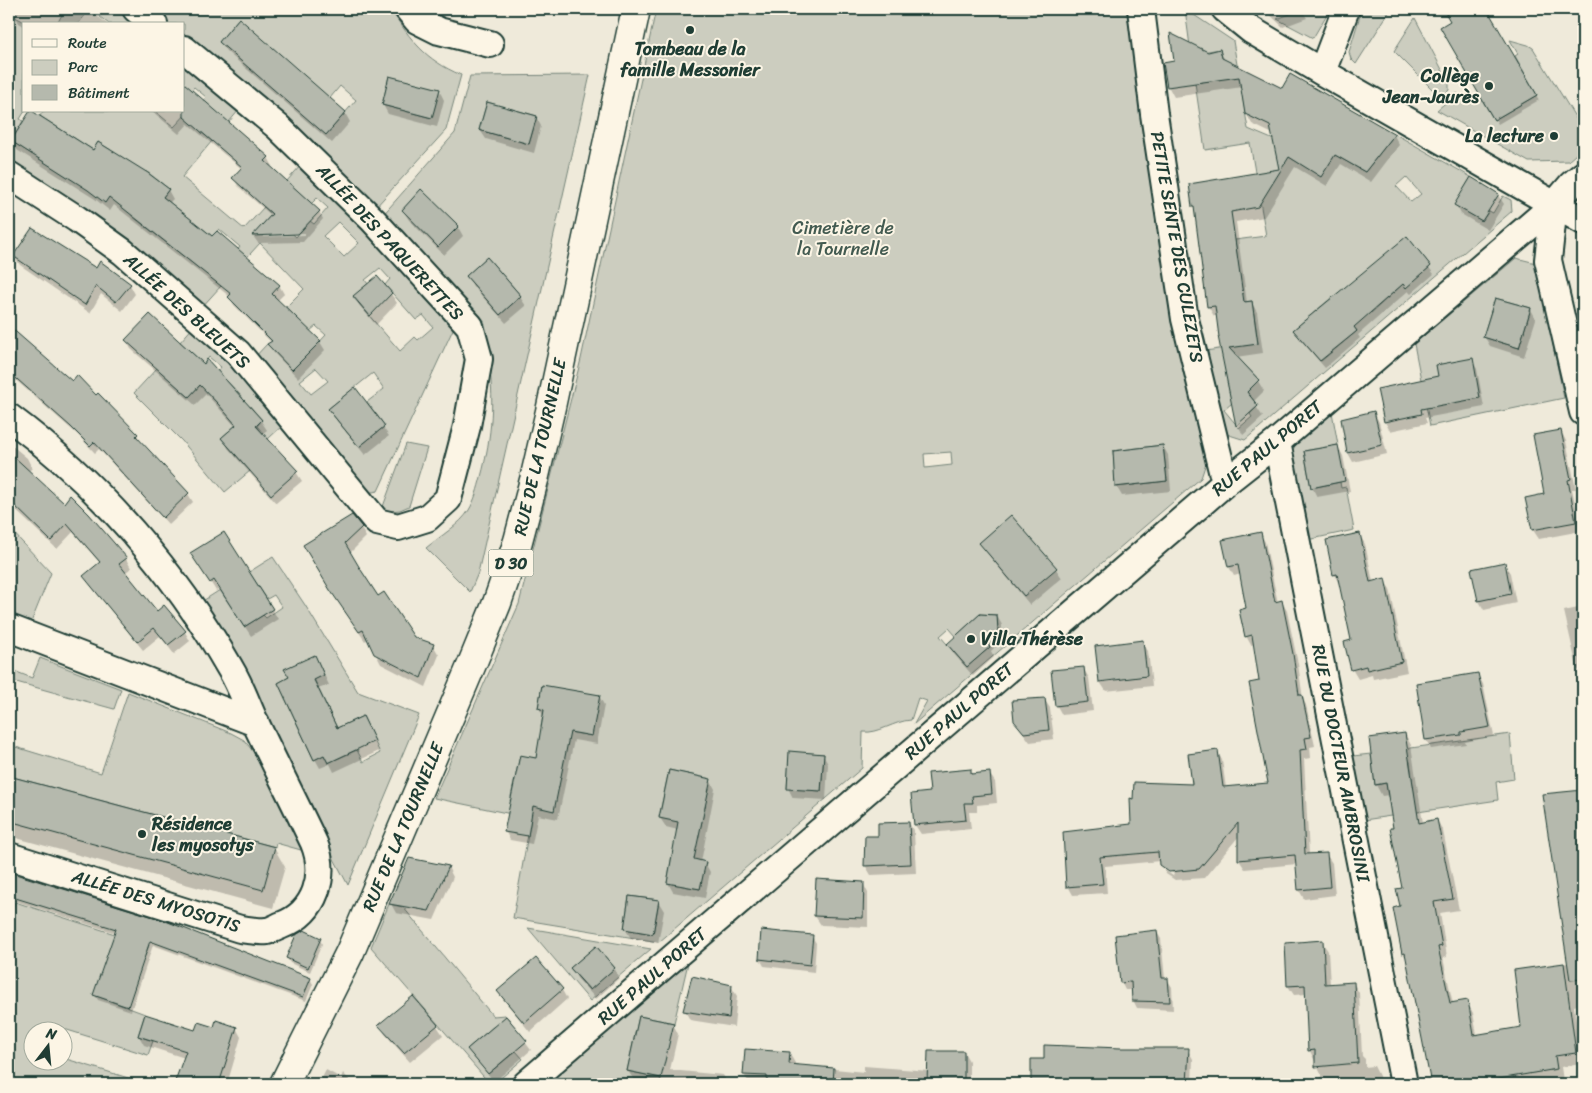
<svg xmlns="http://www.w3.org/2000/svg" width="1592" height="1093" font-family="Sriracha,sans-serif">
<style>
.green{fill:#cccdbf;stroke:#76857a;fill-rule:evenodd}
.shadow{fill:#0003;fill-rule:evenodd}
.building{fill:#b5b9ad;stroke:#1f3d34}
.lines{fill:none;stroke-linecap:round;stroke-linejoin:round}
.minor-casing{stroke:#1f3d34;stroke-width:30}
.primary-casing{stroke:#1f3d34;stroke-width:31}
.minor{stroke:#fcf5e5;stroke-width:26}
.primary{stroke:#fcf5e5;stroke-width:28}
.poi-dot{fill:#1f3d34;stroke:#fcf5e5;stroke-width:2}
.labels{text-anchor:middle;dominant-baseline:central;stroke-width:4;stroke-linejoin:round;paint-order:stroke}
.shield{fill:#fcf5e5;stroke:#617469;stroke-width:1}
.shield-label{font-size:16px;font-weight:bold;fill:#1f3d34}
.poi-label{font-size:18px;font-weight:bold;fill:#1f3d34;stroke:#fcf5e5;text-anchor:end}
.park-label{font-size:18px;fill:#425a50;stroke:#fcf5e5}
.street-label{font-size:18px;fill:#1f3d34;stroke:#fcf5e5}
</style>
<rect width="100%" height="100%" fill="#efeada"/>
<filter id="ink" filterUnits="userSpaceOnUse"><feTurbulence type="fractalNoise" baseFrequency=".02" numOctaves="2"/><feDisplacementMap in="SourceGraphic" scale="10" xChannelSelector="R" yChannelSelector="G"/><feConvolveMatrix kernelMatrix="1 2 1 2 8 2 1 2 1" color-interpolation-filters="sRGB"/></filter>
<g filter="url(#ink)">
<!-- green -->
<path class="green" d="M9,9H16L13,16L29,24H24V111H25L20,119L23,121L11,141L83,186L99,169L111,150L98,142L93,150L40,116L43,111H155L174,127L189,111L192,113L206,97L194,87L188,94L184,90V63L239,110L228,123L217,113L201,132L212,141L182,177L244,229L264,207L272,214L263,224L286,228L296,237L310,221L314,224L328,208L317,198L311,204L287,181L301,165L360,221L455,325L378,491L361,494L253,359L267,344L280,357L312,350L326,335L316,326L310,331L286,307L304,289L260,243L201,308L9,164ZM146,171L169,189L163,197L212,236L219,229L240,247L226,263L200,269L132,216V189ZM338,222L359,243L344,257L323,236ZM380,268L390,279L385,285L416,320L423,315L433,327L418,340L415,337L400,351L353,297L368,284L365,280ZM316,368L328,381L311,394L300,381ZM373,373L384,389L367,402L385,426L359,447L328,409Z
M65,9H90L78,24H57Z
M90,9H120L137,24H109Z
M149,9H390C412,41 424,59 461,75L446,130L374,209L184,39V24H166ZM239,18L258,75L219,42ZM389,76L432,118L382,105ZM340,86L356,100L326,135L330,98Z
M656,9H1129L1171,298L1198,431L1207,460L1201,478L914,724L927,701L918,698L911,720C894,721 879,734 863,732L862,768L659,942L513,918L531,818L434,798L519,604L581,359ZM1163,445L1167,481L1116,487L1113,451ZM951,452L952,465L925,468L924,454ZM980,614L997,615L998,631L985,642L990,647L967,667L940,636L949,628L956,636ZM542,685L592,736L541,727L544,710L538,708ZM790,752L824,754L821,791L787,788ZM520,756L563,763L553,810L510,801ZM669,770L710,779L701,826L659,817ZM672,855L705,862L700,889L667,883ZM629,896L659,900L653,934L624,929Z
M1185,9L1233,41L1248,129L1274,140L1310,125L1289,157L1321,176L1335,155L1365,172L1395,134L1471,177L1455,205L1482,221L1489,211L1493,213L1503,196L1511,200L1512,211L1245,440L1220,432L1199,352L1258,343L1252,301L1243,302L1235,240L1266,236L1250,143L1205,150L1195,83L1225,78L1220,49L1191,54ZM1406,177L1421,194L1411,202L1396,186ZM1407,237L1431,266L1406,287L1403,284L1371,313L1348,286ZM1330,299L1357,331L1321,361L1293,330ZM1245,365L1259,380L1247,392L1258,406L1250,414L1252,417L1239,428L1224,410L1232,403L1227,381Z
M1303,9H1330L1313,38L1277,19Z
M1362,9H1391L1356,64L1351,59L1349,52Z
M1415,18L1449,83V90L1444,95L1436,93L1394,51Z
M1510,40L1528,45L1533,48L1583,130V148L1568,161L1529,162L1437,110L1457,93L1464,103L1479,95L1494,120L1537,95L1515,56L1518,54Z
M590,75L478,573L470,592L426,548C439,537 461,524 469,510C475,500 478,488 481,477C492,436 495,398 488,356L382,216L455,133L470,76ZM487,102L537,116L529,144L479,130ZM421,190L459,226L439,246L402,210ZM487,257L521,296L500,315L466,276Z
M1516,258L1536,263L1564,398L1430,426L1414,344ZM1495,298L1531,308L1519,348L1483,337Z
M194,326L220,351L284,424L268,439L257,426L262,420L250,406L233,421L236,425L221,438L250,471L225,492L182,441L134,393L157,368L189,397L204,381L207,384L221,367L209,357L204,364L180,342ZM227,381L243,398L227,413L210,396Z
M1332,412L1338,445L1304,451L1311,488L1340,482L1341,488L1346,487L1354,530L1307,540L1291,455L1296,443Z
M406,444L427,448L409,506L400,510L381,512Z
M9,528L51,573L30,625L9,617Z
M273,557L305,605L358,692L419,715L348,885L198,604L220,590L244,627L263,615L266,618L282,607L274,595L267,599L249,572ZM315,656L324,675L314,679L337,728L363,716L380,753L363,762L357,750L328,763L324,755L314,760L278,683L289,677L285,669Z
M40,658L121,689L114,709L9,680V669L32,678Z
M128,692L231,733L244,740L255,754L301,843V850L276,843L275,847L9,776V745L101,773Z
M1510,734L1514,779L1496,782L1498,800L1364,820L1353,756L1371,754L1375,785L1386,783L1388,797L1414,794L1410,762L1404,749Z
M15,902L149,945L145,956L111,945L94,995L145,1014L138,1036L153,1041L148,1055L64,1029L63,1032L62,1030H32V1060H62L63,1058L148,1084H9V921Z
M389,904L403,907L493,1016L505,1015L511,1021L499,1031L494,1026L468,1048L488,1074L516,1051L523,1059L494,1084H490L371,947Z
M528,928L651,949L590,1001ZM596,946L615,968L589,990L570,968Z
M688,963L674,1023L639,1016L627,1071L661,1078L660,1084H546Z"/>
<!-- shadow -->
<path class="shadow" d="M18,9H73L86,16L90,10L107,24H24V26L19,23L14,15Z
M1264,9H1301L1307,18L1283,27Z
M1403,9H1412L1405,13Z
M1475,9H1486L1539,100L1498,124L1441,28Z
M220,42L345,113L350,122L332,143L226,51Z
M1220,51L1226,62L1282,89L1394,135L1399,145L1371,182L1341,164L1327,186L1295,167L1264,217L1236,222L1247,303L1251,302L1257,312L1263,353L1236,357L1258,381L1264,391L1253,402L1263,417L1243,435L1238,425L1220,340L1218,316H1214L1208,306L1196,211L1193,207L1280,170L1273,134L1252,124L1246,113L1242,87L1174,97L1168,86L1208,53Z
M439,90L444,100L437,127L388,114L383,105Z
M184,92L268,157L272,165L270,168L319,211L323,219L303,242L258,243L253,236L272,216L238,186L234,178L242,169L188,124L179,134L152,111H184ZM305,233V235L264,237V234Z
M536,117L541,126L534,153L486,139L480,130Z
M12,141L93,152L168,190L173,199L169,203L213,237L279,285L284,294L277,301L320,342L325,350L298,378L274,353L269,345L271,342L234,305L229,296L114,205L110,211L95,199L17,150Z
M1498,195L1504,204L1488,230L1461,214L1456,205Z
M403,210L458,227L463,236L444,255L409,220Z
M1406,238L1434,274L1411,294L1408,291L1358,335L1360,338L1325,368L1299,338L1295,330Z
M14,256L96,270L130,285L135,294L122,311L101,294L90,313L20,265Z
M487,259L520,297L526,306L506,323L473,286L467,276Z
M377,278L391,294L397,303L376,325L360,306L354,297Z
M1531,309L1536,319L1524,357L1490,346L1484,336Z
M15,333L72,383L137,435L142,444L188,494L193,502L169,525L99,449L95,453L78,435L9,374V341Z
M126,340L204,365L207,361L261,421L267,430L262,434L296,472L302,481L276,503L228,448L223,439L236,427L206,394L195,405L131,349Z
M1472,360L1477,369L1484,407L1425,418L1427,423L1390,431L1385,422L1440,377Z
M355,389L389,436L365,455L335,418L330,409Z
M1374,413L1379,422L1387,454L1353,462L1348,453L1342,420Z
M1561,431L1566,441L1576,489H1572L1581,531L1539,539L1533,530L1527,499L1546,495Z
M9,443L27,458L32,468L28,472L126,559L131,568L125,573L157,612L185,632L190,641L174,654L160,636L143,650L90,585L85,576L100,563L73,532L57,549L9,504Z
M1163,446L1168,455L1171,491L1122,496L1116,486Z
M1338,446L1343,456L1350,491L1317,497L1312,487Z
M361,528L366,537L350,553L377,598L414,638L433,645L439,655L426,687L381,664L368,639L365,641L337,600L305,545Z
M1260,533L1265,542L1278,603L1282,602L1287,611L1298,664L1303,699L1306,705L1315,746L1310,747L1311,758L1304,759L1309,855L1326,854L1332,863L1335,895L1304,899L1299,890L1297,864L1245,869L1239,860V836L1204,878L1175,880L1166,874L1160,861L1105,866L1107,893L1073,895L1068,886L1132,825L1193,785L1217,751L1222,760L1226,788L1269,784L1260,682L1255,644L1251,645L1246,636L1248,609L1241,574L1234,576L1229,567L1224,541ZM1163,866L1174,874L1173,876L1163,869Z
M1359,534L1365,544L1373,582L1384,580L1390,589L1407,672L1373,679L1372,675L1358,679L1352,669V641L1339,584L1334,574Z
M980,543L1056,569L1062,578L1030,605L986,552Z
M198,562L272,609L278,619L251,636L220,589L216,591Z
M1504,564L1510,573L1516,603L1484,610L1479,601Z
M1583,607V675H1581L1577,668L1564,611Z
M997,616L1002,625V640L991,651L994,657L973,676L954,654L948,644Z
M1142,642L1148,651L1152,686L1106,691L1100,682Z
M320,666L329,685L318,689L337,729L363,717L379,751L334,772L330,764L320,768L315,759L290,678Z
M1083,668L1089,678L1093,711L1062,715L1057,706Z
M1478,675L1483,684L1494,736L1465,742L1466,744L1431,749L1426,740Z
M599,696L604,705L597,744L574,740L558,819L538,815L532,844L510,840L505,831L537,760L544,717L539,708Z
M1044,699L1050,708L1054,739L1030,742L1021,730L1015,720Z
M1405,734L1411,745L1423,823L1437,820L1443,831L1459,910L1440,913L1447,957L1443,958L1453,1004L1467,1002L1473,1013L1477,1035L1523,1028L1515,971L1568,963L1544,795L1583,791V1004L1574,1006L1582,1064L1561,1067L1563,1080L1539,1084H1432L1409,963L1403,953L1401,907L1403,889L1389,795L1382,796L1376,785Z
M823,755L828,764L826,800L793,798L788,788Z
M970,770L973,775L989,773L995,782L997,803L977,805V812H969L971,829L921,834L915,825L931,793Z
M9,777L274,848L285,867L273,908L9,836Z
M710,780L715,789L701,862L705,863L710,872L705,898L673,892L668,883L678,830L666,827L660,818Z
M909,823L914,832L916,873L871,875L865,865L880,837Z
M448,867L453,877L434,920L396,913L391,904Z
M9,874L162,921L310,979L313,984L306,1001L153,945L131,1011L98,1000L95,995L116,933L9,899Z
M863,883L868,893V927L821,925L815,916Z
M658,901L664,911L658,943L631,938L625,929Z
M1156,931L1161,939L1165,979H1167L1172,987L1173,1010L1137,1008L1133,1000L1132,990H1125L1121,982Z
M812,936L816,943L814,972L764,966L760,959Z
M320,939L322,944L310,972L290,963L287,958Z
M1322,942L1328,951L1330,985L1354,984L1359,993L1362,1056L1365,1059V1067L1374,1066L1379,1076L1380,1084H1321V1074L1310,1051L1307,994L1294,995L1288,986Z
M595,948L614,969L619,978L596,999L577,978L572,968Z
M731,986L737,996L734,1027L690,1020L685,1011Z
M562,990L567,999L530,1032L504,1000L499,991Z
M506,1017L531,1050L494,1082L469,1049Z
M673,1024L678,1034L670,1070L723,1075L728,1084H652L634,1080L628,1071Z
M380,1025L437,1026L443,1035L410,1062L385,1034Z
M236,1028L241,1037L228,1081L236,1084H175L185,1058L144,1045L139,1036L215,1029Z
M1188,1050L1193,1059L1192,1084H1033L1032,1060Z
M964,1052L969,1061V1084H750L744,1075L789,1053L795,1063V1065L864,1072V1066L929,1071Z
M326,1070L341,1078L343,1073L353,1084H319Z"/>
<!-- building -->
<path class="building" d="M1443,9H1487L1537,95L1494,120L1440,27L1450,21Z
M239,18L346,112L326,135L219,42Z
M1170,33L1208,52L1220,49L1222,58L1282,88L1290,74L1395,134L1365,172L1335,155L1321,177L1289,157L1258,207L1231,212L1244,302L1252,301L1258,344L1229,348L1259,380L1247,392L1258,406L1236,426L1218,336L1219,337L1215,306L1207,307L1194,207H1192L1189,184L1279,169L1270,126L1245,114L1239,77L1167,87L1163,63L1174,61Z
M389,76L440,89L432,118L382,105Z
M184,83L269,157L265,161L320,211L298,234L252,236L272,214L232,178L242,167L184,117Z
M487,102L537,116L529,144L479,130Z
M30,111H32L93,150L98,142L148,173L169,189L163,197L212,236L217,231L280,285L272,294L321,341L292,370L267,344L272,341L228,297L231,294L109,197L105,203L88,190L11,141Z
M1471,177L1499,194L1482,221L1454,205Z
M421,189L459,226L438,247L402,210Z
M32,228L96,268L100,261L131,284L116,302L96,286L85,305L13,256Z
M1407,236L1431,266L1406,288L1403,284L1354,327L1357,331L1320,361L1293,330Z
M487,257L521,296L500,315L466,276Z
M377,276L392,293L370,316L353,296Z
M1495,298L1531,308L1519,348L1483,337Z
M150,314L204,364L207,359L262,420L256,426L298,471L271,495L221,438L236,425L219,405L200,385L189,397L125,340Z
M9,326L72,381L77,375L96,395L98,393L138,434L136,436L189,493L163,518L94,442L90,446L71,427L9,372Z
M1473,358L1480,398L1421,409L1422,414L1384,422L1377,389L1438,376L1436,365Z
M355,387L385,426L359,447L328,409Z
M1374,411L1382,445L1347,453L1341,419Z
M1561,430L1571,479L1568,480L1576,522L1532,530L1525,498L1544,494L1533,435Z
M1163,445L1167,481L1115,487L1113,451Z
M1338,445L1345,481L1311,488L1304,451Z
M9,452L64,503L70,495L89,514L127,558L119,564L157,611L164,605L186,631L168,645L154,628L137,642L83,576L100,562L67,524L51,541L9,500Z
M352,515L362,527L345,543L361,570L378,596L384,592L414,637L434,644L421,678L374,654L363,630L359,632L330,590L303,545Z
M1011,515L1057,568L1024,596L979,543Z
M224,532L273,609L244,627L214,580L210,583L190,553Z
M1261,532L1275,602L1282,600L1293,654L1299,695H1302L1311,737L1305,738L1307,749L1300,750L1305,854L1327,853L1330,887L1298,890L1295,855L1238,860V823L1199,869L1169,872L1159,865L1158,852L1100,857L1103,884L1066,887L1063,832L1131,824L1130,798L1133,799L1134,782L1192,784L1188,754L1218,750L1223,787L1268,783L1249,683L1259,681L1252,635L1245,637L1239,610L1246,608L1238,565L1228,567L1222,540Z
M1360,533L1370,582L1385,578L1402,662L1367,670L1366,666L1351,670L1344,642L1351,640L1337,574L1333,575L1326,540Z
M1505,562L1511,594L1478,601L1471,569Z
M980,614L997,615L998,631L985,642L990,647L967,667L947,644Z
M1143,640L1147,676L1099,682L1095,646Z
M315,655L324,675L314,680L337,728L363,716L375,741L328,763L324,755L314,760L278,683L289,677L284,669Z
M1084,667L1088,702L1055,706L1051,670Z
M1478,673L1490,727L1461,732V735L1425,740L1416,683Z
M542,685L600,695L592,736L570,732L554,811L533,806L528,836L504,832L520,755L536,758L544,710L538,708Z
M1045,698L1049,730L1024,733L1014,721L1012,700Z
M1405,733L1419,823L1437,819L1453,899L1434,902L1442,946L1438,947L1450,1003L1468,1000L1474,1035L1521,1027L1514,970L1564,963L1576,1053L1555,1056L1557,1069L1470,1084H1431L1405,953L1402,954L1393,908L1400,906L1396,889L1402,888L1390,828H1393L1386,783L1375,785L1369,738Z
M789,751L824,754L821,791L787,789Z
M971,769V774L990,772L992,794L972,796L973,803H964L966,820L914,825L911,794L930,792L928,773Z
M669,770L711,779L694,859L706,862L700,889L667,883L678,822L659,818Z
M9,776L275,847L263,890L9,821Z
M1583,790V979L1570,980L1542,794Z
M909,822L911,864L864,866L865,836H878V823Z
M409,858L449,866L429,911L389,904Z
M9,872L163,920L311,978L303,997L150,941L128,1007L93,995L116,929L9,896Z
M816,879L864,882L863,918L814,916Z
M629,896L659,900L653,934L624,929Z
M304,930L321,938L308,968L286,958L296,935Z
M761,930L813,935L810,965L759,959Z
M1157,930L1162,978H1168L1170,1002L1132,1001L1131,982L1120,983L1115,935Z
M1323,940L1325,984L1354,982L1358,1063L1315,1067V1050L1308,1051L1305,985L1287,986L1285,943Z
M596,946L615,968L590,990L570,968Z
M536,958L563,989L524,1023L497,991Z
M692,976L732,985L729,1018L683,1011Z
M413,996L438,1025L404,1053L378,1025Z
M145,1014L195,1030L198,1022L214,1027L216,1020L237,1027L219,1084H174L186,1051L138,1036Z
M506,1016L527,1041L488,1074L467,1049Z
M639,1016L674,1023L661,1078L627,1071Z
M1044,1045L1121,1048H1189L1187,1084H1031V1059H1044Z
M745,1049L790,1052L789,1064L834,1068L833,1084H767V1076L743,1075Z
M928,1051H964V1084H927Z"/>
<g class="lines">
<!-- minor casing -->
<g class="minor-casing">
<path id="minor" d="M136,9L154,24
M408,9L417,20L439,31L490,44
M1141,9L1154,114L1185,319L1225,483
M1225,9L1251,30L1322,72L1583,221
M1322,72L1346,9
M9,175L77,219L123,252L238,353L377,522L398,527L427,518L448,499L467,426L479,359L470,326L373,220L278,127L184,49
M1554,205L1548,260L1583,412
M9,417C99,484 175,572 230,668C241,686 247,705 256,724C275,764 295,803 314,843C327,875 316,912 282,925C277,927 272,930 267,931C259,932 249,930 240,929L9,856
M1277,442L1404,1084
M9,628L256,723
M526,1084L1225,483L1277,442L1554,205L1572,184L1583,175"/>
</g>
<!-- primary casing -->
<g class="primary-casing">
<path id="primary" d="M284,1084L350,952L472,664L497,603L507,574L518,541L534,480L551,407L636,9"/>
</g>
<!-- minor -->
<use href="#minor" class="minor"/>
<!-- primary -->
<use href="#primary" class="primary"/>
</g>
</g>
<!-- markers -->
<g class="poi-dot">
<circle cx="690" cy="30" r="5"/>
<circle cx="1489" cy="86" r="5"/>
<circle cx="1554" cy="136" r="5"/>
<circle cx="971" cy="639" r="5"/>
<circle cx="142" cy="834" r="5"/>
</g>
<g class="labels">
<!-- shield labels -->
<rect class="shield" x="488.5" y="549.5" width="45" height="27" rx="4"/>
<g class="shield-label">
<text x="511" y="563">D 30</text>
</g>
<!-- poi labels -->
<g class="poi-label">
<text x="690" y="49" text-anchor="middle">Tombeau de la<tspan x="690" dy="21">famille Messonier</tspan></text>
<text x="1479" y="76">Collège<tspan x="1479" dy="21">Jean-Jaurès</tspan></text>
<text x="1544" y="136">La lecture</text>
<text x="981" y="639" text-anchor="start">Villa Thérèse</text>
<text x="152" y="824" text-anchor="start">Résidence<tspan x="152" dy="21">les myosotys</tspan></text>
</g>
<!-- park labels -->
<g class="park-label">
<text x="843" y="228">Cimetière de<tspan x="843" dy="21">la Tournelle</tspan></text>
</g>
<!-- street labels -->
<g class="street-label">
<text transform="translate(390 242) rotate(47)">ALLÉE DES PAQUERETTES</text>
<text transform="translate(1177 247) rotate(80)">PETITE SENTE DES CULEZETS</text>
<text transform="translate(187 311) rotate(42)">ALLÉE DES BLEUETS</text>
<text transform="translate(540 447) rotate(-77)">RUE DE LA TOURNELLE</text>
<text transform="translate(1267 448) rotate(-40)">RUE PAUL PORET</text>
<text transform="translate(959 711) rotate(-41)">RUE PAUL PORET</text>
<text transform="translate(1341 763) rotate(79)">RUE DU DOCTEUR AMBROSINI</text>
<text transform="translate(403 827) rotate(-67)">RUE DE LA TOURNELLE</text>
<text transform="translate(156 901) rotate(17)">ALLÉE DES MYOSOTIS</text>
<text transform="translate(652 976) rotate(-41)">RUE PAUL PORET</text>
</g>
</g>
<!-- margin -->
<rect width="1592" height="1093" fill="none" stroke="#fcf5e5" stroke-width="30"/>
<rect x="15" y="15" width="1562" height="1063" fill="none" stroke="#1f3d34" stroke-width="2" filter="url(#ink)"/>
<!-- legend -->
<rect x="22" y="22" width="162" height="90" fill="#fcf5e5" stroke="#a4ab9e"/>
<rect x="32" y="39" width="25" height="8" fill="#fcf5e5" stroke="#a4ab9e"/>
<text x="68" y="48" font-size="15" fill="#1f3d34">Route</text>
<rect x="32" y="60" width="25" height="15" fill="#cccdbf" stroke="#a4ab9e"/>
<text x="68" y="72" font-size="15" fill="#1f3d34">Parc</text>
<rect x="32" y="85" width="25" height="15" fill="#b5b9ad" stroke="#a4ab9e"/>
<text x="68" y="98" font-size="15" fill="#1f3d34">Bâtiment</text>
<!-- north arrow -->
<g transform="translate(48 1046) rotate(16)"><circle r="24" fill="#fcf5e5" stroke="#a4ab9e"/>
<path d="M0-4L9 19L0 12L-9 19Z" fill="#1f3d34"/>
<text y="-8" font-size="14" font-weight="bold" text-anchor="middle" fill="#1f3d34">N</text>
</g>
</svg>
